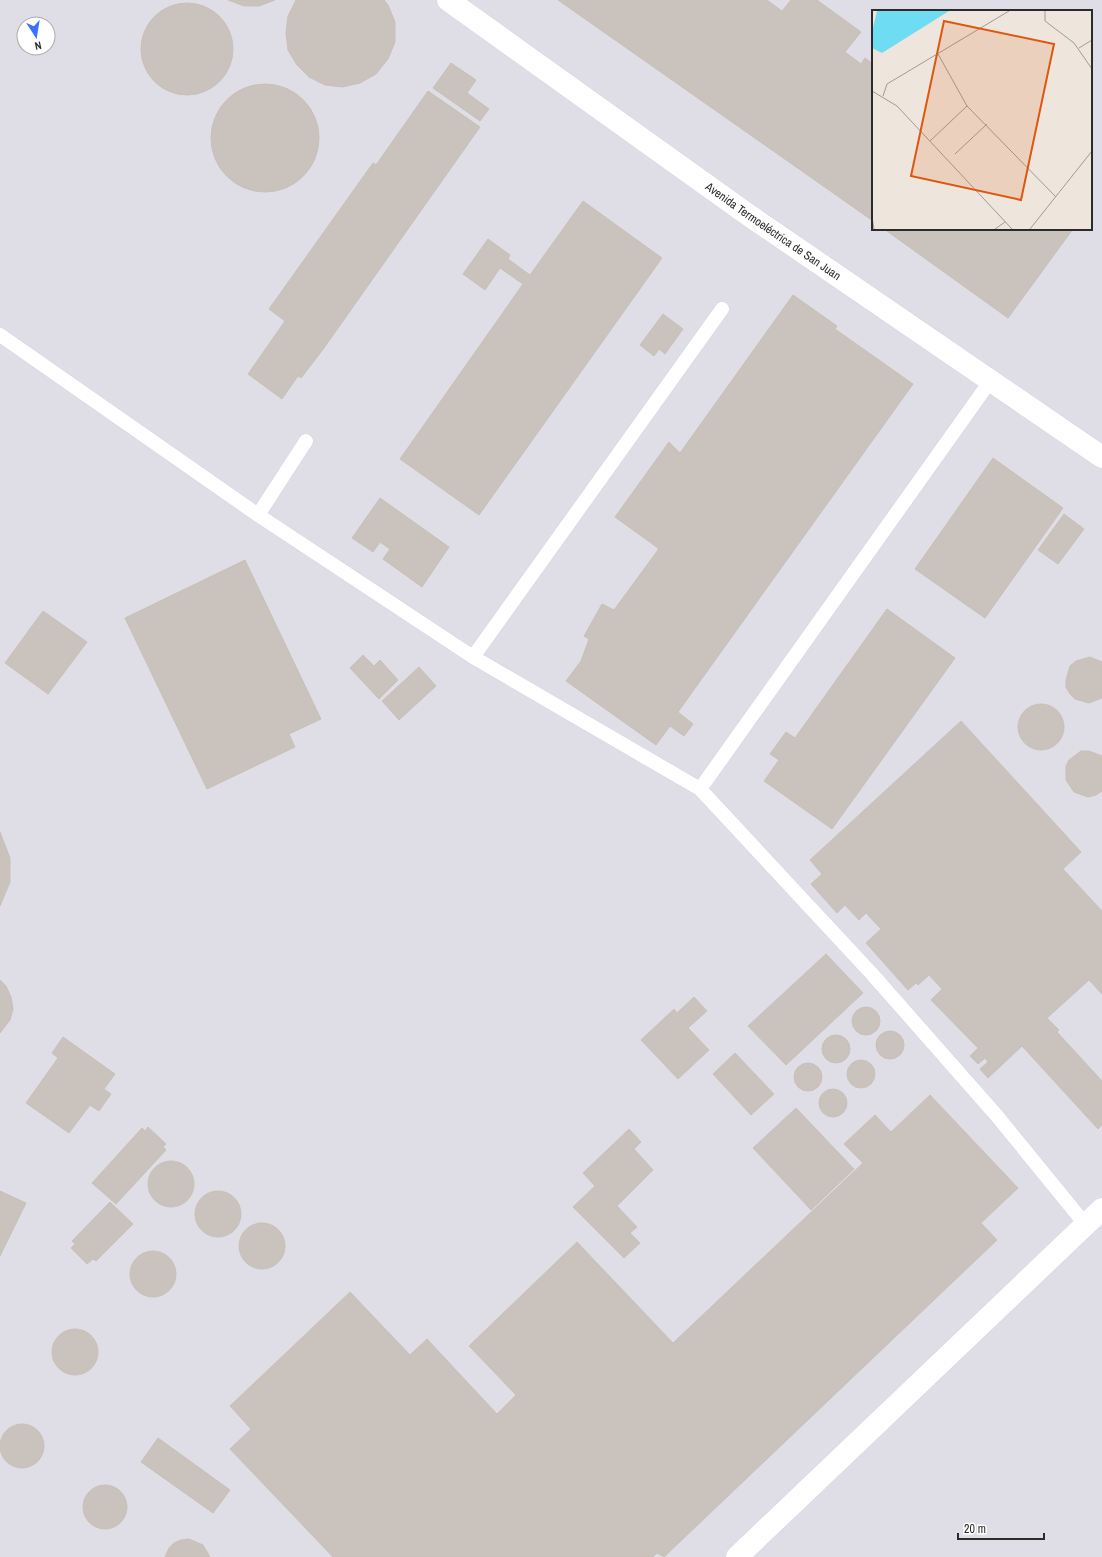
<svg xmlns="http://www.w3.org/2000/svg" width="1102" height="1557" font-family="'Archivo Narrow',sans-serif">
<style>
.industrial{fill:#dfdee6;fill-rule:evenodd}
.building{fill:#c9c2bd;stroke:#c9c1b7}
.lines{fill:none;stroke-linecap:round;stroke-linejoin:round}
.lane-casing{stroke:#d2d8e4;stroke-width:15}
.street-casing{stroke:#d2d8e4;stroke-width:23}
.secondary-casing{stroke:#d2d8e4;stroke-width:23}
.lane{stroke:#fff;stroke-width:14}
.street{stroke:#fff;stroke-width:22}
.secondary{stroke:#fff;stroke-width:22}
.labels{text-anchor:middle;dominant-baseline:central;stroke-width:4;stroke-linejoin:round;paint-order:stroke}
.street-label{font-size:12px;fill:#2b2b2b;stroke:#fff}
.inset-road{fill:none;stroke:#a09b96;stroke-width:1}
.view{fill:#df570e;fill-opacity:0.15;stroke:#df570e;stroke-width:2}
.inset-edge{fill:none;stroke:#2b2b2b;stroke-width:2}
</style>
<rect width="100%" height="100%" fill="#eee5dd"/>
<!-- industrial -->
<path class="industrial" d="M0,0H1102V1557H0ZM873,11H1091V229H873ZM24,24H48V48H24Z"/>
<!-- building -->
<path class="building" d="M228,0H275L259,6H244Z
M384,0L388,5L395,22V42L388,59L376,74L360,83L342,87L325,85L309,77L297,65L288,50L286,33L288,16L296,0Z
M558,0H767L782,11L791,0H817L861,32L845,52L861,64L865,58L873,64V221Z
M141 49a46 46 0 1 1 92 0a46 46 0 1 1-92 0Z
M451,63L476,80L467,93L489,109L480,121L433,88Z
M211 138a54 54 0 1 1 108 0a54 54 0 1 1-108 0Z
M428,91L480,127L324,348L301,378L298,376L282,399L248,374L285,321L269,309L373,163L376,165Z
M583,201L662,258L479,515L400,459L523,284L500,268L485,290L463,274L488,239L510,255L508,259L530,275Z
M884,229H1073L1008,318Z
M793,295L837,326L835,329L913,384L678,712L693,724L684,736L670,726L656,745L566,681L581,661L589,639L584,636L602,604L614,610L658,550V548L615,517L669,442L680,453Z
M663,314L683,329L665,354L659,349L654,356L640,345Z
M993,458L1063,508L985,618L915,569Z
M380,498L449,547L422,587L383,559L390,549L380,542L373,552L352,538Z
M1064,514L1084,529L1058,564L1038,550Z
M245,560L321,719L289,734L295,747L207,789L125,618Z
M887,609L955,658L832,829L764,781L779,760L770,754L786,732L795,738Z
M43,611L87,642L48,694L5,663Z
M363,655L374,666L380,660L398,680L379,699L350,668Z
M1090,657L1102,662V698L1089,703L1075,699L1070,694L1066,687V680L1070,666L1076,661Z
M419,667L436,686L399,720L382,701Z
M1018 727a23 23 0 1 1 46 0a23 23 0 1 1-46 0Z
M961,721L1081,852L1063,869L1102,911V994L1089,980L1047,1018L1059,1030L1057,1032L1102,1081V1125L1098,1129L1022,1046L988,1078L980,1069L988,1062L985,1058L978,1064L970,1056L978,1048L931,1000L942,989L929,975L918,985L916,983L908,990L866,943L881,929L866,913L859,920L845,905L837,913L811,884L822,874L810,860Z
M1081,751H1089L1102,756V791L1096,795L1088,797L1074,792L1066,780V766L1069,760Z
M0,832L10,858V882L0,906Z
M826,954L863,993L786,1065L748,1026Z
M0,980L6,986L11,997L13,1009L10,1020L0,1033Z
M694,997L707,1011L688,1028L709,1050L678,1079L641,1040L674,1009L677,1013Z
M852 1021a14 14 0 1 1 28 0a14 14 0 1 1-28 0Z
M876 1045a14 14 0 1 1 28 0a14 14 0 1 1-28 0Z
M822 1049a14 14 0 1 1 28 0a14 14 0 1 1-28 0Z
M63,1037L115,1074L104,1089L111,1094L99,1111L90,1105L69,1133L26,1103L58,1058L52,1053Z
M735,1053L774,1094L751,1115L713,1074Z
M847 1074a14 14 0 1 1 28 0a14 14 0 1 1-28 0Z
M794 1077a14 14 0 1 1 28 0a14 14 0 1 1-28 0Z
M819 1103a14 14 0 1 1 28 0a14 14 0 1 1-28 0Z
M930,1095L1018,1188L981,1223L997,1240L664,1557L657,1553L653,1557H333L230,1449L251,1429L230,1406L350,1292L410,1355L427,1339L497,1414L516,1395L469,1346L577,1242L673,1343L863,1163L844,1144L875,1115L891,1132Z
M796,1108L854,1169L811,1210L753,1148Z
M148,1127L166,1144L163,1147L166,1150L116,1204L92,1183L142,1128L145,1131Z
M629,1129L641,1142L634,1149L653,1170L617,1206L637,1227L630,1233L640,1243L624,1258L573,1207L595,1186L583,1173Z
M148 1184a23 23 0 1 1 46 0a23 23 0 1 1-46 0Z
M0,1191L26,1203L0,1256Z
M195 1214a23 23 0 1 1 46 0a23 23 0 1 1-46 0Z
M110,1202L133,1224L96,1261L93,1259L87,1264L71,1248L75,1244L72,1241Z
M239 1246a23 23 0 1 1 46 0a23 23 0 1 1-46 0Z
M130 1274a23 23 0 1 1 46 0a23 23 0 1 1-46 0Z
M52 1352a23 23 0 1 1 46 0a23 23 0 1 1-46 0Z
M0 1446a22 22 0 1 1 44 0a22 22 0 1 1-44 0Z
M158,1438L230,1490L213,1513L141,1462Z
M83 1507a22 22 0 1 1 44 0a22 22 0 1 1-44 0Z
M189,1539L203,1545L210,1557H165L169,1548L174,1543L181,1540Z"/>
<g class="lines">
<!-- lane casing -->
<g class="lane-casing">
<path id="lane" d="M0,335L258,515L473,657L700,789L872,974L997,1116L1085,1224
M258,515L306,441
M473,657L722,309
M700,789L991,380"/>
</g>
<!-- street casing -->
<g class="street-casing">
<path id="street" d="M737,1557L1102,1209"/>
</g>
<!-- secondary casing -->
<g class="secondary-casing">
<g id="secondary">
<path id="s1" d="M448,0L747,214L1102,457"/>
</g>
</g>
<!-- lane -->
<use href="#lane" class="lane"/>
<!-- street -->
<use href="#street" class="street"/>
<!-- secondary -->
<use href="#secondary" class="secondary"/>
</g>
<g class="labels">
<!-- street labels -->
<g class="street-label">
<text stroke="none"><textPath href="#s1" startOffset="399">Avenida Termoeléctrica de San Juan</textPath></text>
</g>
</g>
<!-- overview -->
<g transform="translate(872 10)">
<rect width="220" height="220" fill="#eee5dd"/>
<path d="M5,1H77L10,43L0,38V22Z" fill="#6edcf2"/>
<path class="inset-road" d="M173,1V11L202,33L220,59M207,38L220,30M66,44L95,96L184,187M0,81L25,96L140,219M11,86L15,74L137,1M58,131L95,96M83,144L115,114M0,207L2,219M123,219L133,212M158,219L220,141"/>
<path class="view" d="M72,11L182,34L149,190L39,166Z"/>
<rect width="220" height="220" class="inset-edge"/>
</g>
<!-- north arrow -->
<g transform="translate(36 36) rotate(168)"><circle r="19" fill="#ffffff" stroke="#aaaaaa"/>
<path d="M0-3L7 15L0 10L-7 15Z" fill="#3972ff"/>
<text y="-6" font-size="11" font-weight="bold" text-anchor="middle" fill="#2b2b2b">N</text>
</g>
<!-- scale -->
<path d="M958 1533v6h86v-6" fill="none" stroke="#2b2b2b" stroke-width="2"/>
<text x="964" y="1533" font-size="12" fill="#2b2b2b" stroke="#ffffff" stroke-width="3" paint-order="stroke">20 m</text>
</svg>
